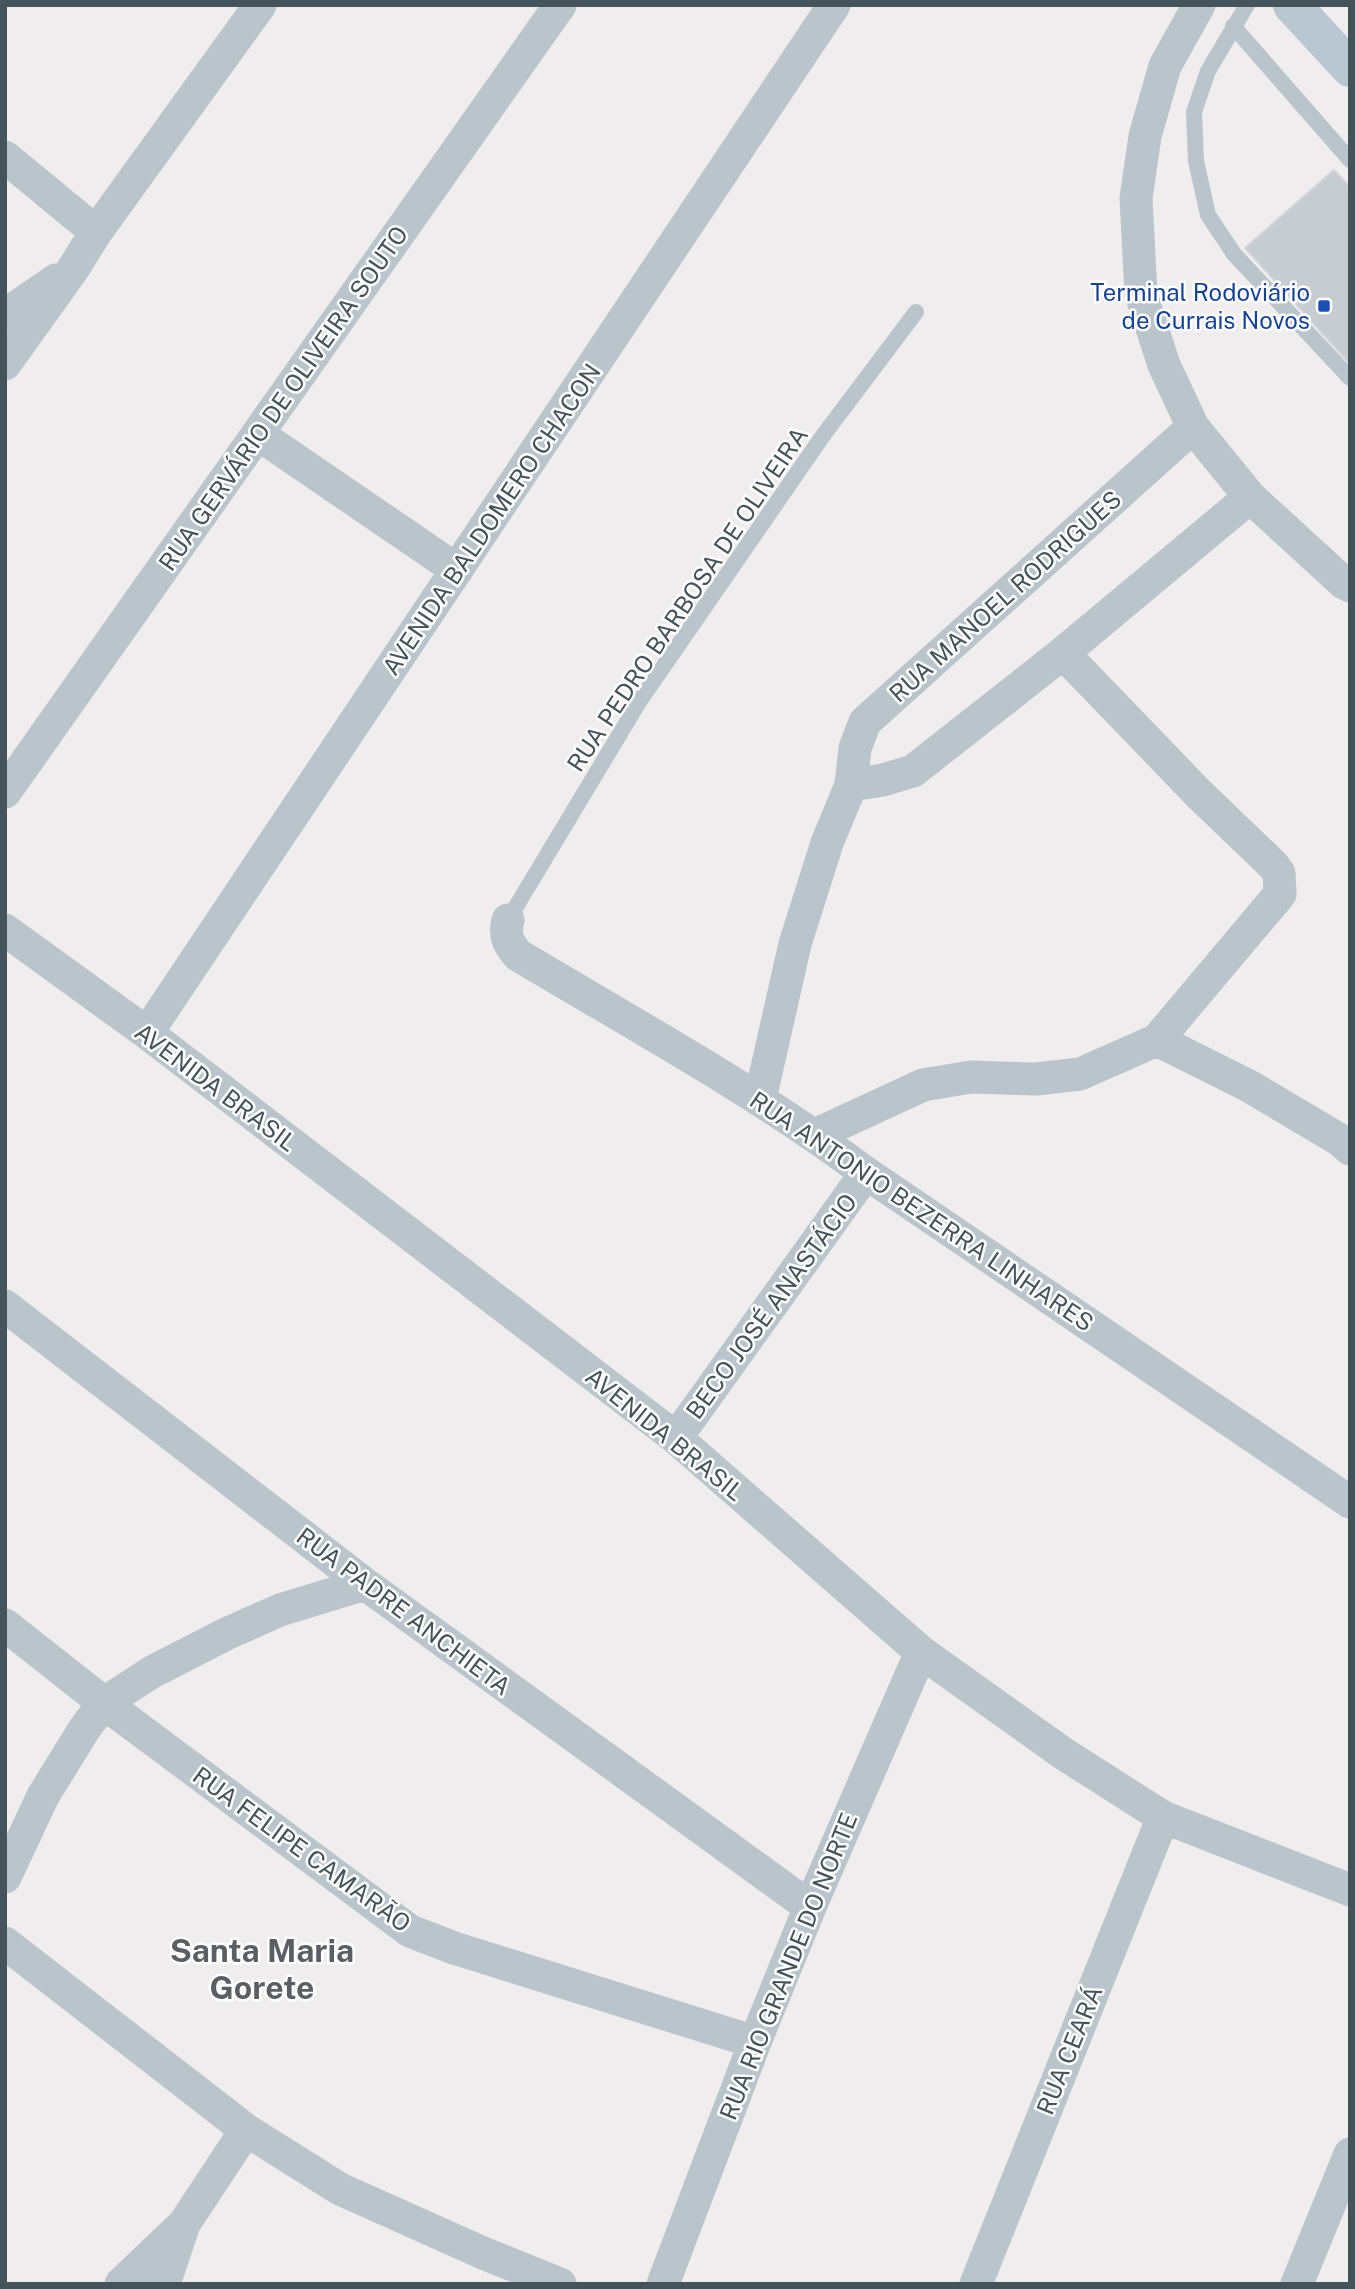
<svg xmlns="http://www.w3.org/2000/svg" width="1355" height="2289" font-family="'Public Sans',sans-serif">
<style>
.building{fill:#c7ccd1;stroke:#d1d5da;stroke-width:2}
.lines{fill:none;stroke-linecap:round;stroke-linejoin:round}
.lane{stroke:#b9c5cb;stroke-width:16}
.street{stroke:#b9c5cb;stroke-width:33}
.secondary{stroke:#b9c7d0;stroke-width:38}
.transit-dot{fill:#1a4fb4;stroke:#fff;stroke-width:2.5}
.labels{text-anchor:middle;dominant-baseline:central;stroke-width:5;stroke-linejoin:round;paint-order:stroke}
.transit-label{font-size:24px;fill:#164399;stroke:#fff;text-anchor:end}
.street-label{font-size:24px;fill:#45545b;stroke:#fff}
.district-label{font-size:32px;font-weight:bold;fill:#5a5f63;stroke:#fff}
</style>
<rect width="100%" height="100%" fill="#f0edee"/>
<!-- building -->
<path class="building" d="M1334,170L1350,187V364L1245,248Z"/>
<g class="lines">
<!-- lane -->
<path class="lane" d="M1247,5L1208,71L1194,112L1196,161L1208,215L1234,254L1350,378
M1233,26L1350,160
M508,920L639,702L822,437L916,312"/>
<!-- street -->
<path class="street" d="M1199,5L1165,66L1145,136L1136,198L1141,294L1164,365L1193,427L1250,497L1344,583L1350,586
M5,157L96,232
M5,315L56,280
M5,364L73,269L96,232L260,5
M258,434L457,570
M851,785L883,780L913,771L1063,653L1250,497
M5,792L560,5
M508,920C504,936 508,943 518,955C635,1025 756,1091 866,1173L1350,1502
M5,930L147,1033L676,1438L921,1652L1064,1754L1163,1817L1350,1890
M147,1033L834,5
M1157,1040L1249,1086L1340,1140L1350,1149
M760,1099L795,944L827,843L851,785L855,748L865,722L1193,427
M815,1135L923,1085L971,1077L1036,1079L1080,1074L1157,1040L1280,894L1279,873L1273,865L1198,793L1063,653
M5,1306L365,1584L810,1907
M676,1438L866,1173
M5,1625L104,1703L410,1931L454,1948L755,2042
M5,1877L43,1796L85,1728L104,1703L152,1672L226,1634L280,1610L365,1584
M5,1943L246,2130L340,2189L483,2253L560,2284
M121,2284L184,2224L246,2130
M164,2284L182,2230
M663,2284L755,2042L810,1907L921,1652
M976,2284L1163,1817
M1297,2284L1350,2154"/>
<!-- secondary -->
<path class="secondary" d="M1292,5L1350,68"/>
</g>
<!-- markers -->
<rect class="transit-dot" x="1317" y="299" width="14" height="14" rx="3.5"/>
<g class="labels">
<!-- transit labels -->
<g class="transit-label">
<text x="1310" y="292">Terminal Rodoviário<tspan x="1310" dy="28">de Currais Novos</tspan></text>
</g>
<!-- street labels -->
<g class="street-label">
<text transform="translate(283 398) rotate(-55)">RUA GERVÁRIO DE OLIVEIRA SOUTO</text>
<text transform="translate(491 519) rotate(-56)">AVENIDA BALDOMERO CHACON</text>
<text transform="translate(1005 596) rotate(-42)">RUA MANOEL RODRIGUES</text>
<text transform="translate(687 599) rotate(-56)">RUA PEDRO BARBOSA DE OLIVEIRA</text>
<text transform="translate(216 1087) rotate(37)">AVENIDA BRASIL</text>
<text transform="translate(922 1211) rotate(34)">RUA ANTONIO BEZERRA LINHARES</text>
<text transform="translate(771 1306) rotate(-54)">BECO JOSÉ ANASTÁCIO</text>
<text transform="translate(665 1434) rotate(39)">AVENIDA BRASIL</text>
<text transform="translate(404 1611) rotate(37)">RUA PADRE ANCHIETA</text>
<text transform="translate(302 1849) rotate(36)">RUA FELIPE CAMARÃO</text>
<text transform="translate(788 1966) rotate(-68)">RUA RIO GRANDE DO NORTE</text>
<text transform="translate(1069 2050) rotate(-68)">RUA CEARÁ</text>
</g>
<!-- district labels -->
<g class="district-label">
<text x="262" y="1950">Santa Maria<tspan x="262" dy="37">Gorete</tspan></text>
</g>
</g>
<!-- border -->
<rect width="1355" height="2289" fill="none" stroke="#45545b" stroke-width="14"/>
</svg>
